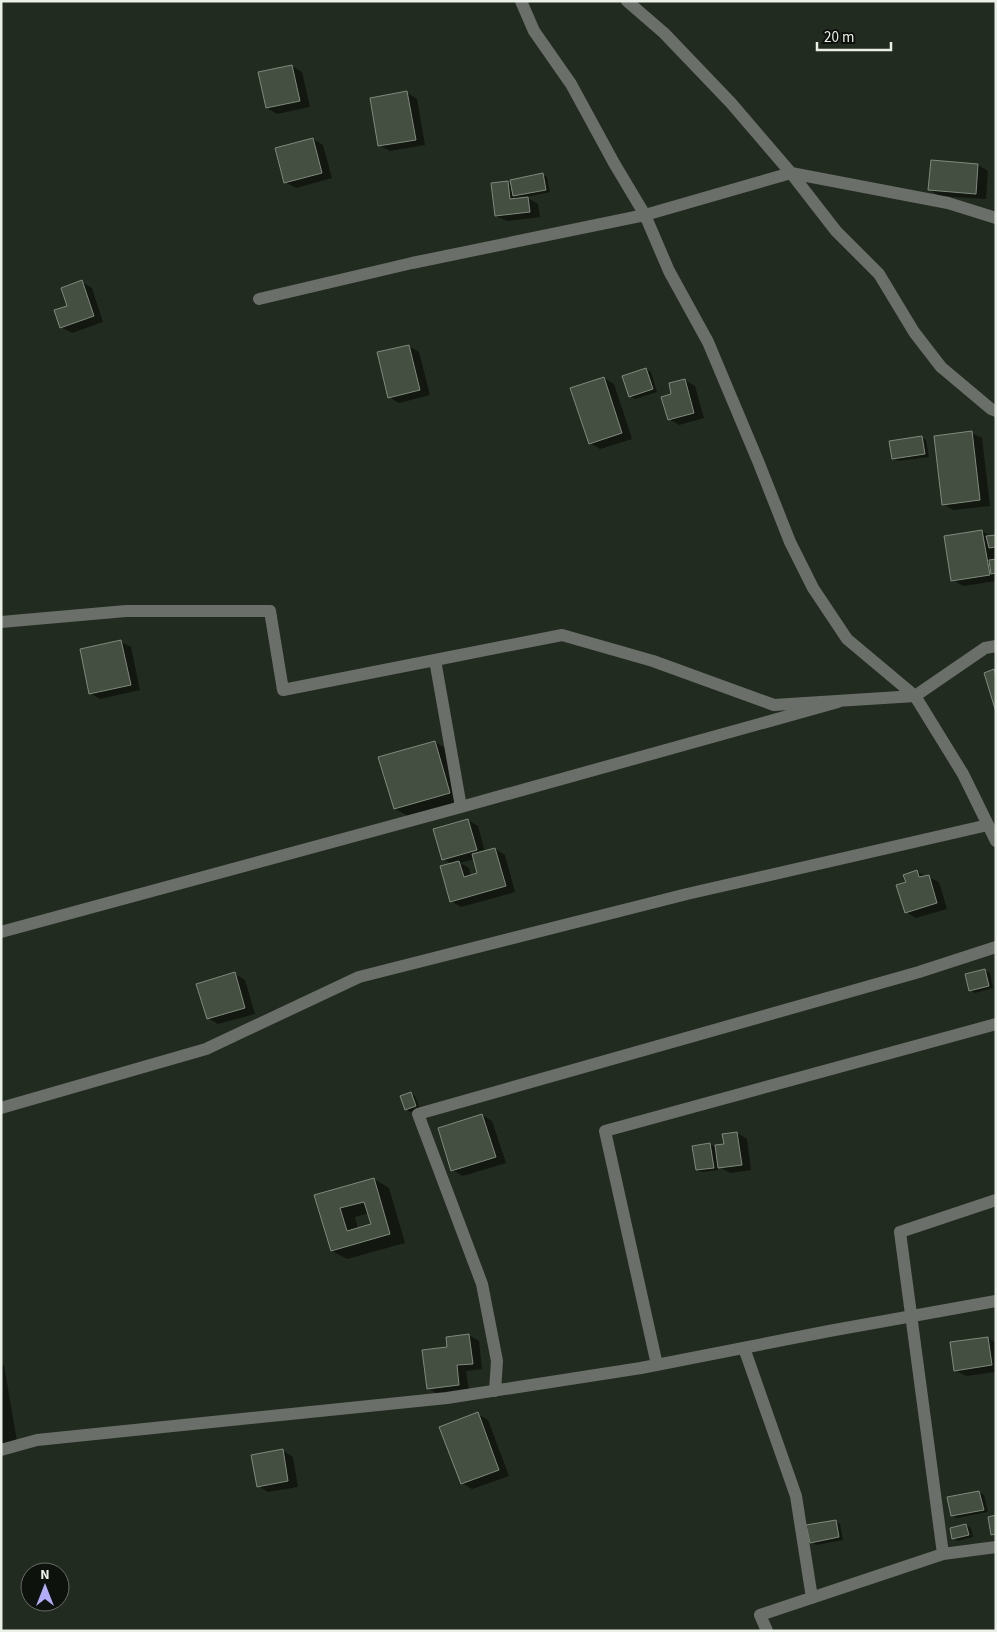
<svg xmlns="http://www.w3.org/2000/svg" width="997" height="1632" font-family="'Source Sans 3',sans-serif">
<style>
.shadow{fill:#0007;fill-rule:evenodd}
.building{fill:#444e41;stroke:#808a7c;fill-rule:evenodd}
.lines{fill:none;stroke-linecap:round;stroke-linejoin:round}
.minor{stroke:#6a6f69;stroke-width:12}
</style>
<rect width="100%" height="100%" fill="#222b1f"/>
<!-- shadow -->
<path class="shadow" d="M292,66L302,72L310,107L277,114L267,108Z
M407,93L417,99L425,145L390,151L379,145Z
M313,139L323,145L332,178L296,188L285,182Z
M978,165L988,171L986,199L940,196L930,190Z
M542,175L547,177L550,192L526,197L538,204L540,217L507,221L496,216L508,182L512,184Z
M81,282L92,288L103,322L72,333L61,327L69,306Z
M409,346L419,352L430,395L399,403L389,397Z
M646,369L651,372L657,392L635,399L630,396Z
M604,378L614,384L632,439L600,449L590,443Z
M685,380L695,386L704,418L679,425L669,419L673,395Z
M971,433L982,438L990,506L953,510L943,504Z
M922,438L926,440L929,457L898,461L893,458Z
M982,531L992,537L994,548H996L994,550L996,581L963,586L953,580Z
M121,642L131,647L140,690L100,699L90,693Z
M435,742L450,751L465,801L410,817L395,809Z
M468,820L478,826L485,852L495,849L505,855L515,892L461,907L451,901L452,864L443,859ZM474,859L478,874L471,876L469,868L460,863Z
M917,872L939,882L947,909L916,918L906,912L907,883Z
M985,970L990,973L993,988L975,993L970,990Z
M235,974L245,980L255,1014L218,1024L208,1018Z
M411,1093L415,1096L420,1109L410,1112L406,1109Z
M482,1115L492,1121L506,1163L463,1176L452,1170L439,1129Z
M737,1133L747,1139L751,1170L730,1173L718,1166V1170L702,1172L697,1170L710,1144L717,1148L725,1145Z
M374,1179L389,1188L405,1243L347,1259L332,1251L316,1196ZM369,1213L373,1225L358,1229L355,1217Z
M469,1335L479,1341L482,1369L466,1371L469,1390L438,1394L428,1388L448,1348Z
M988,1338L996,1343V1372L966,1376L955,1370Z
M1,1364L4,1365L17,1441L1,1444Z
M478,1414L488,1420L509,1476L472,1489L462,1483Z
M283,1451L293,1457L298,1487L268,1492L258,1486Z
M979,1492L984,1495L988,1512L957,1518L953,1516Z
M835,1521L840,1524L843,1540L816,1545L811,1542Z
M966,1525L971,1528L973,1537L958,1541L953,1538Z"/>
<!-- building -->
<path class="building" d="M292,65L300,101L266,108L258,72Z
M407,91L416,140L378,146L370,98Z
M313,138L322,173L284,183L275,148Z
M931,160L978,164L976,194L928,190Z
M543,173L546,190L513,196L510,180Z
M508,181L510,199L528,197L530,212L495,216L491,183Z
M82,280L94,316L60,328L54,310L67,306L61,288Z
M409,345L420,390L388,398L377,352Z
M646,368L653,389L629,397L622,376Z
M604,377L622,433L589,444L570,388Z
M685,379L694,413L668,420L661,397L671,394L669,383Z
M972,431L980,500L942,505L934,436Z
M922,436L925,454L892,459L889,441Z
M982,530L990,575L951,581L944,536Z
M996,535V547L989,548L986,536Z
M996,559V573L991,574L989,560Z
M121,640L131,685L89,694L80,649Z
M994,669L996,677V712L984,673Z
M435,741L450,793L394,809L378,757Z
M468,819L477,850L442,860L433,829Z
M495,848L506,886L450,902L440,866L459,861L464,877L477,873L472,854Z
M917,870L919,877L929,875L937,903L905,913L896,885L906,882L903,875Z
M985,969L989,986L969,991L965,974Z
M235,972L245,1008L207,1019L196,984Z
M411,1092L416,1106L405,1110L400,1096Z
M482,1114L496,1157L451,1171L438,1128Z
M737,1132L742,1165L718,1168L715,1145L724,1144L722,1134Z
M710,1143L714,1168L696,1170L692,1146Z
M374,1178L390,1234L331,1251L314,1195ZM364,1202L371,1224L347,1231L340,1208Z
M469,1334L473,1364L457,1365L459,1385L427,1389L422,1350L447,1347L446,1337Z
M988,1337L992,1365L954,1371L950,1342Z
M478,1412L499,1470L461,1484L439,1427Z
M283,1449L288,1481L257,1487L251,1455Z
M979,1491L984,1510L951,1516L947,1497Z
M996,1515V1534L991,1535L988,1517Z
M836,1520L839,1537L810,1543L806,1525Z
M966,1524L969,1535L952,1539L950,1528Z"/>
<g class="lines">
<!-- minor -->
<path class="minor" d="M521,1L534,31L571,84L614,163L645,215L669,271L708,342L758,461L790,542L813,588L847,639L915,696L963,774L996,841
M627,1L664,33L731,103L791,173L836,231L879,274L914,332L941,367L991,409L996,411
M259,299L412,263L645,215L791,173L948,203L996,218
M1,622L126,611H270L283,690L435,660
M838,702L461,807L435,660L562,635L653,661L774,705L915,696L985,648L996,646
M1,932L461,807
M1,1108L206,1049L359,977L687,894L988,825
M996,1200L900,1232L943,1554L996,1547
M744,1348L796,1496L812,1598
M657,1365L605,1131L996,1024
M495,1391L497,1361L482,1284L418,1114L919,972L996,947
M1,1450L37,1440L447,1398L641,1368L829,1331L996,1301
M767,1631L760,1615L943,1554"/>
</g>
<!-- border -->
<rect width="997" height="1632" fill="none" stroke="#eaf0e8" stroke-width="5"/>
<!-- north arrow -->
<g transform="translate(45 1587)"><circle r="24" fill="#0e120d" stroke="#666b65"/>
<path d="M0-4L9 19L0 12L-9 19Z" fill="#b3adf9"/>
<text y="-8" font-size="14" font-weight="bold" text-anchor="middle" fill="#eaf0e8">N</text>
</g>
<!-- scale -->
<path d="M817 42v8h74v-8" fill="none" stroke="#eaf0e8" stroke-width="2.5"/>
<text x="824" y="42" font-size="15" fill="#eaf0e8" stroke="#0e120d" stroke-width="4" paint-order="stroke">20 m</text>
</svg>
